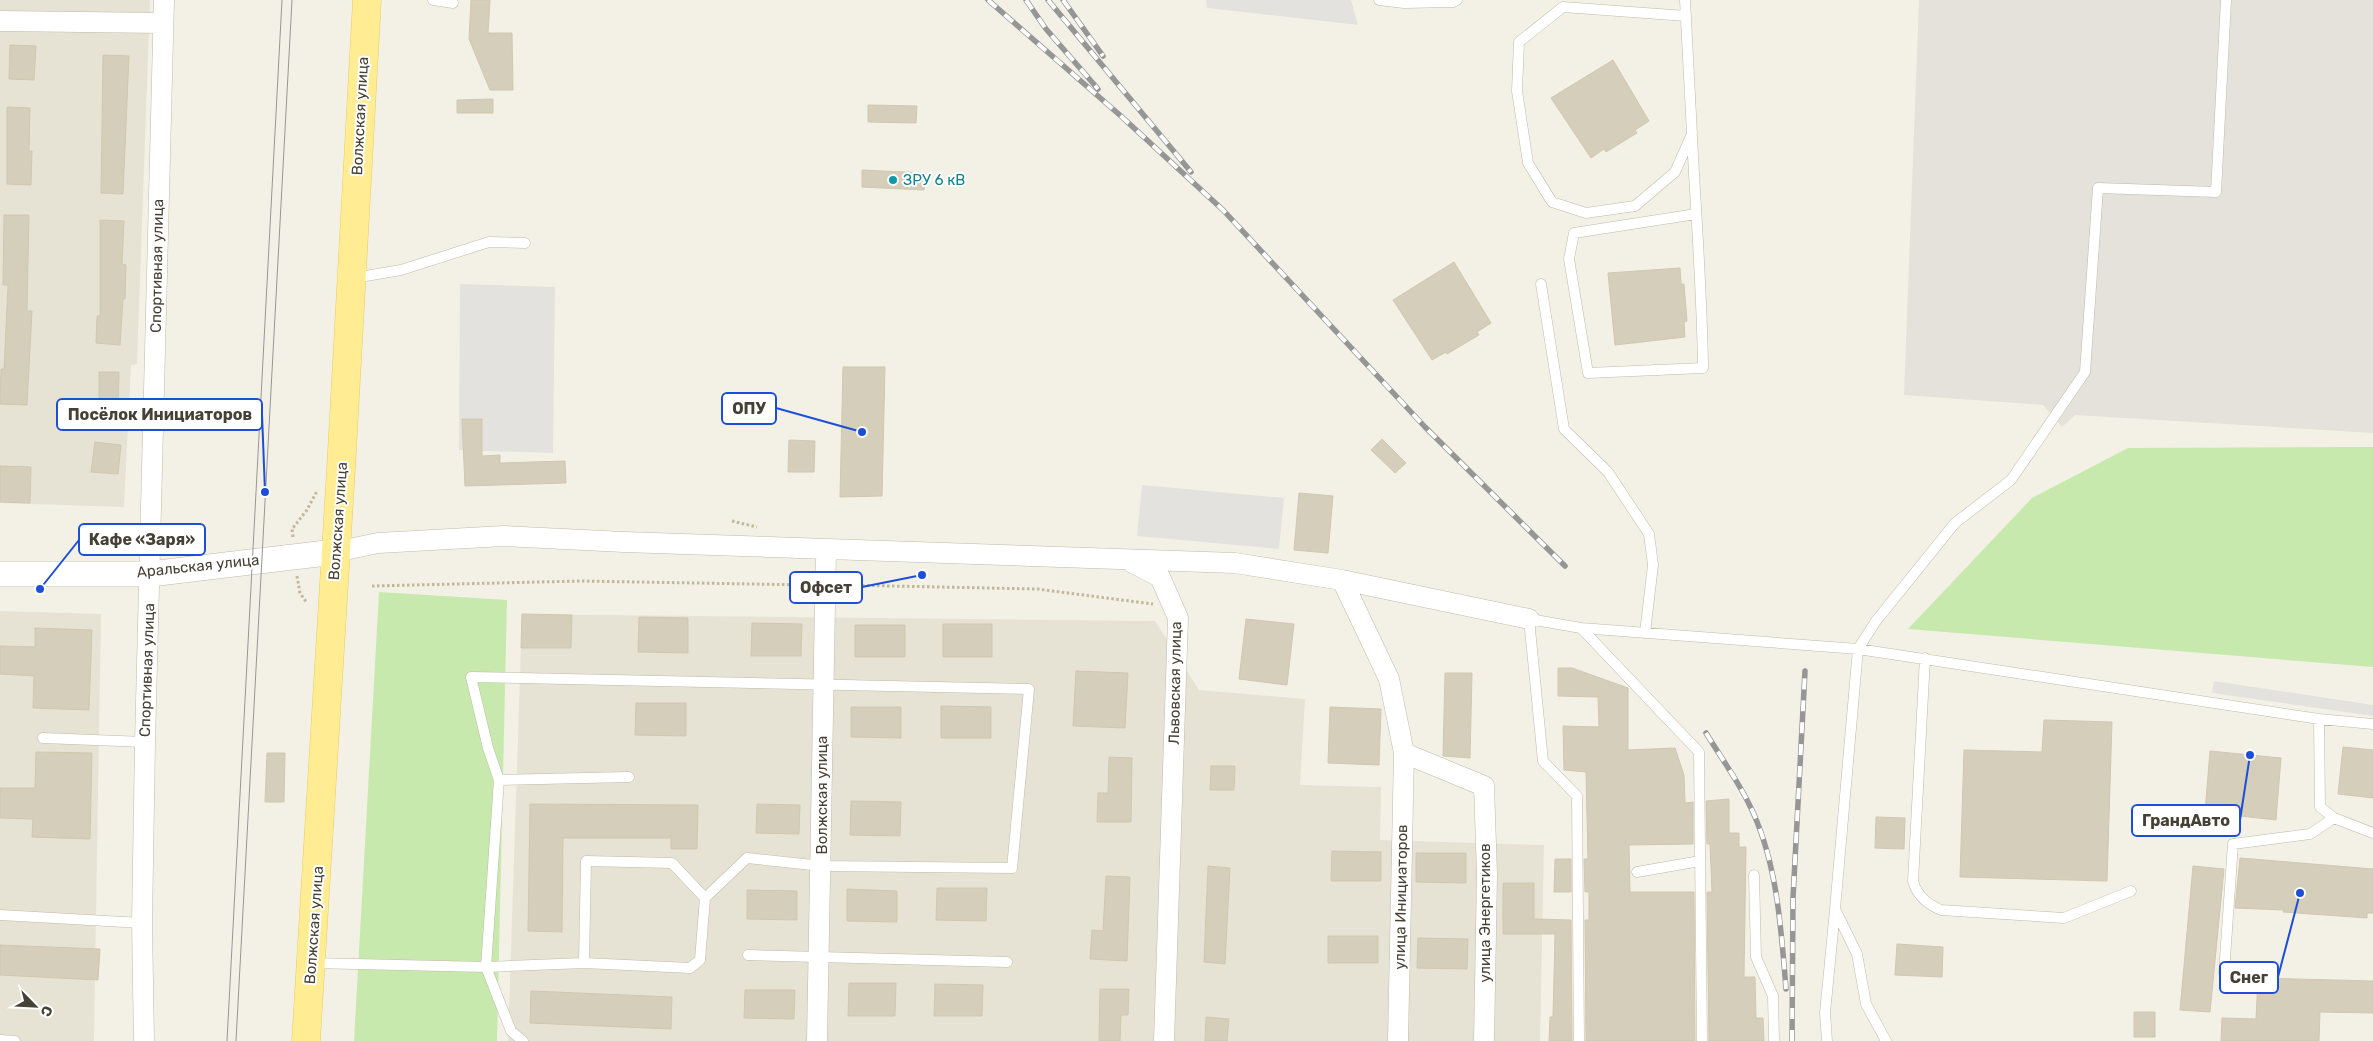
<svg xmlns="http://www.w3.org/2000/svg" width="2373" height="1041" font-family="Rubik,sans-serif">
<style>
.residential{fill:#e7e3d4}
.industrial{fill:#e5e2db}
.green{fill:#c7e9ad}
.parking{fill:#e4e2de}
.building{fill:#d5cebb;stroke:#d0c7ae}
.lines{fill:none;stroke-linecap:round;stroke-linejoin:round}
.service-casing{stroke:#bfbaa8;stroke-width:11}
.minor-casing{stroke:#bfbaa8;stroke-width:21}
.tertiary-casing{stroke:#bfbaa8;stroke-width:26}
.primary-casing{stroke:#e7cd60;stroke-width:29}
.path{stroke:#c1b799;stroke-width:3;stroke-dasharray:2.5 2.5;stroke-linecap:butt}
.service{stroke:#fff;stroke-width:10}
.minor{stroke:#fff;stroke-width:20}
.tertiary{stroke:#fff;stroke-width:25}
.primary{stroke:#ffec93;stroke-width:28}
.tram{stroke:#969696;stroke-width:1}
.rail-casing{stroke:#969696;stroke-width:5.5}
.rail{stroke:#fff;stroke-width:4;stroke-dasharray:11;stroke-linecap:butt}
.culture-dot{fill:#0f9aa8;stroke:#fff;stroke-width:2}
.labels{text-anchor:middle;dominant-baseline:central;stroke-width:4;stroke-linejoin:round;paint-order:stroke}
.street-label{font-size:15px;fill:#464135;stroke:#fff}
.culture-label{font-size:15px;fill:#0d838f;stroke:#fff;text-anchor:start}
.leader{fill:none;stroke:#1d4ed8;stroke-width:2}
.callout-dot{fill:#1d4ed8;stroke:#fff;stroke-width:2}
.callout{fill:#fff;stroke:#1d4ed8;stroke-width:2}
.callout-label{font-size:16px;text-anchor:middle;font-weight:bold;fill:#464135}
</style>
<rect width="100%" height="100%" fill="#f3f1e6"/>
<!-- residential -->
<path class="residential" d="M0,0H150L137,364L131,365L124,507L0,503Z
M0,611L101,614L94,1041H0Z
M522,614L1155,621L1199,690L1305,699L1300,785L1381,787L1380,840L1544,845L1540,1041H508Z"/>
<!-- industrial -->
<path class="industrial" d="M1919,0H2373V433L2075,415L2062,427L2043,405L1904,395Z"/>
<!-- green -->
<path class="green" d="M2373,447V667L1908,629L2032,498L2128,448Z
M379,592L507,600L497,1041H354Z"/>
<!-- parking -->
<path class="parking" d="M1206,0H1351L1358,25L1207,8Z
M460,284L555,287L553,453L459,450Z
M1142,485L1284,498L1279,549L1137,536Z
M2214,681L2373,705V716L2212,693Z"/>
<!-- building -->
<path class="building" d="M471,0H490L488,33H512L513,90H490L469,39Z
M10,45L36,46L34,80L9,79Z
M103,55L129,56L123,194L101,193Z
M1613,60L1649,121L1635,130L1637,133L1606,152L1604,149L1591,158L1551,98Z
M493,99V113H457V100Z
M868,105L917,106L916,123L868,122Z
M7,107L30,108L29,151H32L31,185L7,184Z
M862,170L925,173L924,190L862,187Z
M4,215H29L27,311H32L27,405L0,404L1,369H4L8,285H3Z
M100,220L124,221L122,264L126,265L125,299H123L120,345L96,343L97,316H100Z
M1454,262L1491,323L1477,332L1479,335L1447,354L1446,352L1432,360L1393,300Z
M1680,268L1681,284H1684L1687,321L1684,322L1685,337L1615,345L1608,273Z
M843,367H885L882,496L840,497Z
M99,372H119L118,406H99Z
M462,419H482V456L500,455V463L565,461L566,483L465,486Z
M1382,439L1406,463L1395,473L1371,450Z
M789,440L815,441L814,472H788Z
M95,442L121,445L118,474L91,472Z
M0,466L31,467L30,503L0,502Z
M1299,493L1333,496L1328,553L1294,550Z
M522,614L572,615L571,648H521Z
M639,617L688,618V653L638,652Z
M1246,619L1294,624L1287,685L1239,679Z
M752,623L802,624L801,656H751Z
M943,624H992V657H943Z
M855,625H905V657H855Z
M35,628L92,630L89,710L33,708L34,676L0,674V646L35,647Z
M1558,668H1572L1628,688V750L1675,748L1684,775L1685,803L1693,802V844L1629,845L1630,892H1694L1695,1041H1586L1585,920H1589V892H1585L1584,859H1588L1586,772L1564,770L1563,726L1599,727L1598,697L1558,696Z
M1076,671L1128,673L1125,728L1073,726Z
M1445,673H1472L1470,758L1443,756Z
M636,703H686V736L635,735Z
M941,706L991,707V738H941Z
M851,707H901V738L851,737Z
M1330,707L1381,709L1379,765L1328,763Z
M2044,720L2112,722L2107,881L1960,877L1964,750L2042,752Z
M2343,747L2373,750V798L2338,794Z
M2210,751L2281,758L2276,820L2205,812Z
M36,752L92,753L90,839L32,837L33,819L0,818V788H35Z
M267,753H285L284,802H265Z
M1109,757L1132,758L1131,822H1097L1098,793H1108Z
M1211,766H1235L1234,790H1210Z
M1729,799V833H1739V847H1746L1744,977H1755L1756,1018H1763L1764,1041H1709L1707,892H1712L1710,844H1707L1706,801Z
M851,801L901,802L900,836L850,835Z
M530,804L698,805L697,849H671V838H563L562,932L528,931Z
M757,804L800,805L799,834L756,833Z
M1876,817L1905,818L1904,849L1875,848Z
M1332,851L1381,852V881H1331Z
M1416,853H1466V883L1416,882Z
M2240,858L2373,869V913H2367V918L2283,912L2284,910L2235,908Z
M1555,859H1571V892H1554Z
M1208,866L1230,868L1225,964L1204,962Z
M2193,866L2224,869L2210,1012L2180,1010Z
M1106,876L1130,877L1127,961L1090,959L1092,930L1103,931Z
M1503,883H1534V919L1571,920L1572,1041H1549L1550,1017H1553L1555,934H1503Z
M937,888H987L986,921L936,920Z
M847,889L897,891V922L847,921Z
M747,890L797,891V920L747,919Z
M1328,936H1378V963H1328Z
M1418,938L1468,939L1467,969L1417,968Z
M1897,944L1943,947L1942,977L1895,975Z
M0,945L100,949L98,980L0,975Z
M2258,978L2373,981V1013L2320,1012L2319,1041H2221L2222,1018L2256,1019Z
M849,983H896L895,1016H848Z
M935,984L983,985L982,1016H934Z
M1100,989H1129L1128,1015H1121L1120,1041H1099Z
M745,990H795L794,1019L744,1018Z
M531,991L672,997L671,1029L530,1023Z
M2134,1012H2155V1037H2134Z
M1206,1017L1229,1019L1227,1041H1205Z"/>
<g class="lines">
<!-- service casing -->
<g class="service-casing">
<path id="service" d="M433,0L453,3
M1379,0L1404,3
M1402,0L1404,3L1453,2L1457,0
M1685,0L1692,134L1675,172L1635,206L1586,213L1552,202L1528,163L1517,91L1519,42L1563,7L1686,16
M1692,137C1696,214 1702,291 1703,368L1588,373L1569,259L1574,233L1696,214
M354,278L401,270L489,242L525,243
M1541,284L1564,429L1608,472L1649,534L1653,565L1645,633
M1581,628L1699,752L1702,1041
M1925,658L1913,881C1917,896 1927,904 1941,910L2064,918L2131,891
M2319,719L2320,807L2334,818L2373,833
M43,738L145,742
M499,780L629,777
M1637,872L1700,861
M1754,875L1756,957L1773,996L1774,1041
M0,915L142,923
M748,955L1007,962
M311,963L486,967L499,780L488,748L471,677L1029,689L1012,868L822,866L747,858L705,898L700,960L690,968L584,963L486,967L511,1031L523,1041
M584,963L586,861L672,863L705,898
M2224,973L2233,844L2310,834L2334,818
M0,1040L15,1041
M1579,1041L1577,796L1543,761L1529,619L1581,628L1858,649L2319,719L2373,724
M1827,1041L1825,1013L1835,910
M1886,1041L1866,1004L1857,954L1835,909L1858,649L1876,621L1955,523L2011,480L2085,372L2098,188L2216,192L2226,0"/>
</g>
<!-- minor casing -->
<g class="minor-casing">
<path id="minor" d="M0,21L163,23
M335,552L378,543L504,536L624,542L1235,563L1342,580L1529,619
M1131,562L1160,577L1178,618L1164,1041
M1342,580L1389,679L1404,753L1484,786L1487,874L1484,1041
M144,1041L142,923L145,742L164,0
M817,1041L826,550
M1398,1041L1404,753"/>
</g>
<!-- tertiary casing -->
<g class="tertiary-casing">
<path id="tertiary" d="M0,574H150L335,552"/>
</g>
<!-- primary casing -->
<g class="primary-casing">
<path id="primary" d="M306,1041L341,469L367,0"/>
</g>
<!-- path -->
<path class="path" d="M732,521L757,527
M293,537L292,529L307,510L317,491
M297,576L300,593L307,603
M842,585L1037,589L1153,604
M372,586L581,581L809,585"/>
<!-- service -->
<use href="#service" class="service"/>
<!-- minor -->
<use href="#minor" class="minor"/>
<!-- tertiary -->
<use href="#tertiary" class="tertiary"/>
<!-- primary -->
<use href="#primary" class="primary"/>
<!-- tram -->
<path class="tram" d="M227,1041L282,0
M236,1041L292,0"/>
<!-- rail casing -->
<g class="rail-casing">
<path id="rail" d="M988,0L1122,117L1223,210L1425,427L1565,566
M1026,0L1046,29L1098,89
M1048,0L1191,172
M1063,0L1103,56
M1706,733C1720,756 1736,778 1748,802C1777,858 1781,927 1786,989
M1792,1041L1793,898L1805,671"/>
</g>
<!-- rail -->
<use href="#rail" class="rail"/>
</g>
<!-- markers -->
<circle class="culture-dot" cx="893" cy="180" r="5"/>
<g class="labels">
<!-- street labels -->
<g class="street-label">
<text transform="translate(360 116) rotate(-87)">Волжская улица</text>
<text transform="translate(157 266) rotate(-89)">Спортивная улица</text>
<text transform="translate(338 521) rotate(-86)">Волжская улица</text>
<text transform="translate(198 566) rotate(-6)">Аральская улица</text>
<text transform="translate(147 670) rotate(-88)">Спортивная улица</text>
<text transform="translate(1175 683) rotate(-89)">Львовская улица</text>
<text transform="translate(822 795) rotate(-90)">Волжская улица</text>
<text transform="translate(1401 897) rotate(-89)">улица Инициаторов</text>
<text transform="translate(1485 913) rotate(-90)">улица Энергетиков</text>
<text transform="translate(314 925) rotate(-86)">Волжская улица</text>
</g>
<!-- culture labels -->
<g class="culture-label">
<text x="903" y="180">ЗРУ 6 кВ</text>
</g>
</g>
<!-- callouts -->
<path class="leader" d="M862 432L776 408M265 492L262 414M40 589L79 540M922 575L862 587M2250 755L2240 820M2300 893L2278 977"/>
<g class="callout-dot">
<circle cx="862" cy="432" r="5"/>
<circle cx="265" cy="492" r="5"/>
<circle cx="40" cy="589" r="5"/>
<circle cx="922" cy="575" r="5"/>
<circle cx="2250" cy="755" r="5"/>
<circle cx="2300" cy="893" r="5"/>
</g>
<g class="callout">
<rect x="722" y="393" width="54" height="31" rx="5"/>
<rect x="57" y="399" width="205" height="31" rx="5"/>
<rect x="79" y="524" width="126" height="31" rx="5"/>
<rect x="790" y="572" width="72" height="31" rx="5"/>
<rect x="2132" y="805" width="108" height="31" rx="5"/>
<rect x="2220" y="962" width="58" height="31" rx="5"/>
</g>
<g class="callout-label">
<text x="749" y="414">ОПУ</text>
<text x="160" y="420">Посёлок Инициаторов</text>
<text x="142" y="545">Кафе «Заря»</text>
<text x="826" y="593">Офсет</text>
<text x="2186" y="826">ГрандАвто</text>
<text x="2249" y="983">Снег</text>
</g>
<!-- north arrow -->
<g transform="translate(35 1006) rotate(114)" stroke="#ffffff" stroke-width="4" paint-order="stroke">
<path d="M0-4L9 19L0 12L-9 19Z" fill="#464135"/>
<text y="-8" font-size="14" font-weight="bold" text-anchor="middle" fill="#464135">С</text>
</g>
</svg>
